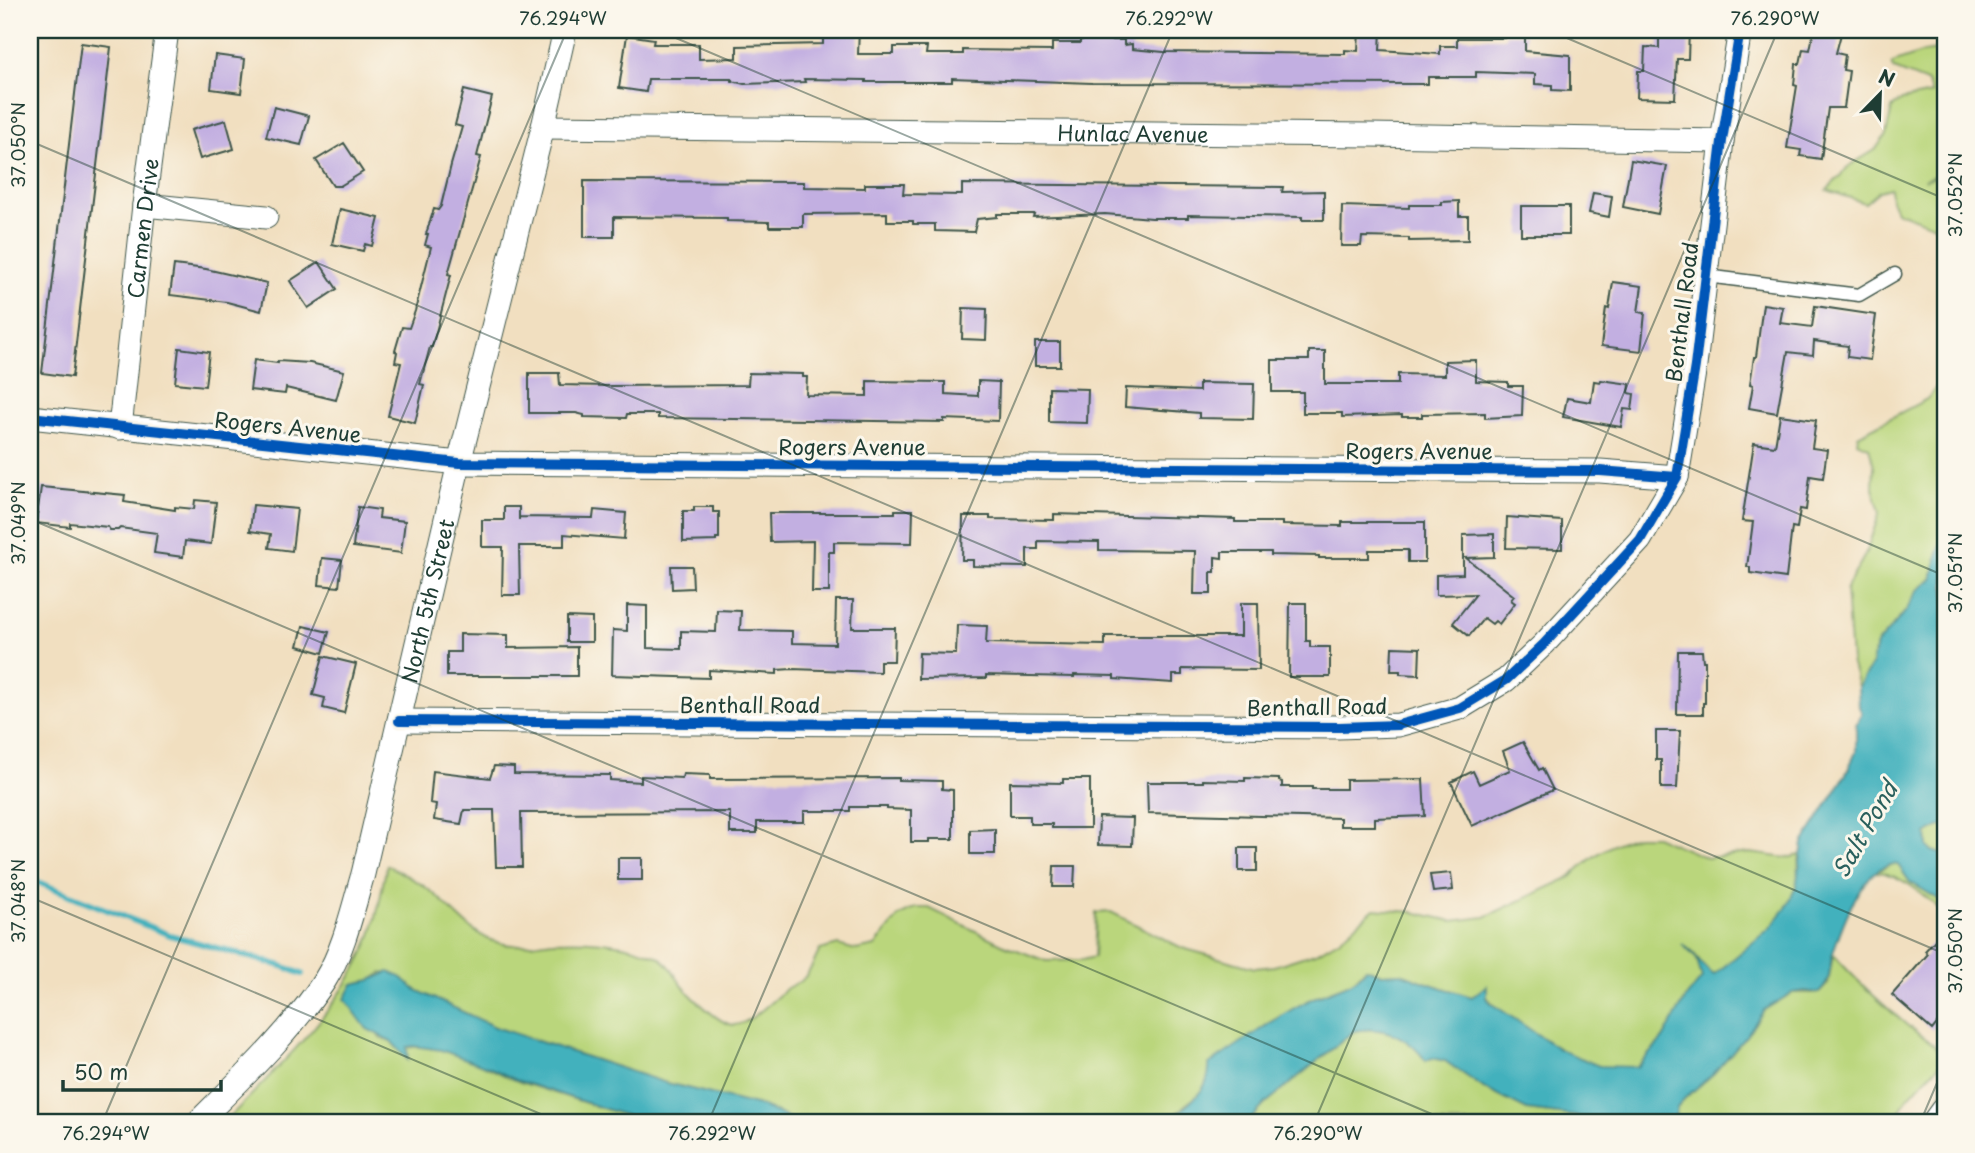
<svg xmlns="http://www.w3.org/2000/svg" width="1975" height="1153" font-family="'Playpen Sans',sans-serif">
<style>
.green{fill:#bad67b;stroke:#6c8a58;stroke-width:2}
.water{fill:#42b1bd;stroke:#307778;stroke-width:2}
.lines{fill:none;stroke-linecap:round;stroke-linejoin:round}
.stream{stroke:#42b1bd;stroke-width:6}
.building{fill:#c2afe1}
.service-casing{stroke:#3e5549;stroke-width:15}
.minor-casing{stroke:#3e5549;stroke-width:25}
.tertiary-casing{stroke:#3e5549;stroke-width:32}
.service{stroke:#fff;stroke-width:12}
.minor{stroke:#fff;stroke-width:23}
.tertiary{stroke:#fff;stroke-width:30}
.cycleway-casing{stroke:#fbf7ec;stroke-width:15}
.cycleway{stroke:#0057b8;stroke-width:10}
.ticks{fill:none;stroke:#1f3d34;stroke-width:2;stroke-opacity:0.45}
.labels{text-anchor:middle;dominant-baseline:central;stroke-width:6;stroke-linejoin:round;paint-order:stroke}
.street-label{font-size:21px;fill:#1f3d34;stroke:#fbf7ec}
.water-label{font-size:23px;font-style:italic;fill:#2a605d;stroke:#fbf7ec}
.neatline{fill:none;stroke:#1f3d34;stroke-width:2.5}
.ticks-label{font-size:18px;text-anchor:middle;fill:#1f3d34}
</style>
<rect width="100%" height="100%" fill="#fbf7ec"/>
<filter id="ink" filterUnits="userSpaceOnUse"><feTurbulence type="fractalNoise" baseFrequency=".0143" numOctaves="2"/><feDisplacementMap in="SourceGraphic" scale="14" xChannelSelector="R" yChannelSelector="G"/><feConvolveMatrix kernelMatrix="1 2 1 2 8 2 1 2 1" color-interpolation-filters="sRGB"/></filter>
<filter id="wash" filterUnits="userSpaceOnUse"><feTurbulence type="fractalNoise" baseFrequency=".00686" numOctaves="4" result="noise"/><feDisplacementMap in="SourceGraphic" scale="28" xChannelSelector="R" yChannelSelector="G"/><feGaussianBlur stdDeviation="1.57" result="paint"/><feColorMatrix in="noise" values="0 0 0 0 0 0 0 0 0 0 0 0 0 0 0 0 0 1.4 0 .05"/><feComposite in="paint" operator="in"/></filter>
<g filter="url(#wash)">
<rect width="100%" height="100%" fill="#f1dfc0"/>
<!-- green -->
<path class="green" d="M1945,49V172L1924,180L1940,176L1945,180V230L1896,211L1891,200L1890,188L1879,191L1865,203L1827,190L1849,166L1875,150L1886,135L1892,108L1902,100L1932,94L1927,82L1894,69L1892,63L1924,52Z
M1945,376V536L1938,552L1932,579L1917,591L1906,611L1876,645L1872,664L1858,687L1851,661L1846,589L1865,555L1880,512L1873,487L1874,466L1869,447L1857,442L1858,435L1927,399Z
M1945,821V855L1932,851L1928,847L1927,834L1938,826H1944Z
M1636,836H1655L1707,858L1750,853L1787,858L1800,855C1798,865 1799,878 1796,888C1784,926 1743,951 1714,975C1702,968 1698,954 1686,947L1697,959L1702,978L1686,998L1663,1039L1637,1067C1625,1067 1611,1069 1599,1066C1570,1058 1497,1016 1482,990L1472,997L1430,984L1401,973L1382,974L1366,968L1353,982L1317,996L1272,1021L1247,1040L1210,1077L1200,1094L1185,1105L1167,1123H800L763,1107L663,1082L495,1027L416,990L401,977L382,973L372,980L353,984L379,1037L391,1041L407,1059V1048C442,1039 488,1070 520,1082C563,1096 606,1109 649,1123H224C277,1067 337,1015 368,943C378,919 381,890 387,865C401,873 416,880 428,889C452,907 470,936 500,943C518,948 534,943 553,941C588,939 625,941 657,956C669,962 674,974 681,984C690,995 720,1025 734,1025C749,1025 774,999 786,989C791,985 800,983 804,978C811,971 815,959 820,950L838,945L856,950L875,946L899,916L916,908H929L1004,945L1046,961L1082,960L1094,957L1096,913L1111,912L1182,948L1255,968L1274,966L1318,952L1340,939L1374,909L1413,912L1452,921L1485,917L1571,877C1590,856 1610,844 1636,836Z
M1892,864L1898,865L1910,882L1945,903V914C1926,897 1901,873 1875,872Z
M1833,954C1856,981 1881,1003 1908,1026C1920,1036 1937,1043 1944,1058L1941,1063L1909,1096L1892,1123H1674L1677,1108L1685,1098L1714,1073L1746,1036L1764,1010L1792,993H1819L1828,984Z
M1366,1029C1394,1030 1410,1038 1426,1061L1432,1058L1445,1061L1485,1089L1527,1110L1606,1120L1626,1119L1638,1123H1247L1266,1103L1354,1031Z"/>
<!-- water -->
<path class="water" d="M1945,536V821L1944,826L1938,827L1927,834L1928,847L1932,851L1945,855V903L1910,882L1898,865C1864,859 1841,928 1833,953C1828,970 1833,979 1819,993L1805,991L1792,993L1764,1010L1746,1036L1714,1073L1685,1098L1677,1108L1674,1123H1638L1626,1119L1606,1120L1527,1110L1485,1089L1445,1061L1432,1058L1426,1061C1408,1036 1385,1025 1354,1031L1266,1103L1247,1123H1167C1185,1105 1211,1092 1209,1064C1247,1040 1283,1010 1325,993C1340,987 1358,983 1366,968L1382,974L1401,973L1430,984L1472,997L1487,985V998L1491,1003L1559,1049L1599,1066L1637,1067L1663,1039L1686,998L1702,978L1697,959L1682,944C1697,954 1702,968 1714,975L1770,928L1786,908L1796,887L1803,843L1845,776L1856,752V725L1862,713L1859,707L1858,687L1872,664L1876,645L1906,611L1917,591L1932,579L1938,552Z
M389,972L401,977L416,990L495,1027L663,1082L763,1107L800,1123H649L516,1080L491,1068L441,1050L413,1046L407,1047L408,1060L391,1041L367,1029L345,999L353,984L371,980Z"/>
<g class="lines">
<!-- stream -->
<path class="stream" d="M30,879L170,935L282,966L302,974"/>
</g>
<g id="blocks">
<!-- building -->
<path class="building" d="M823,30H859L858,54H894V47H927L926,54H963V50L1052,51V43H1080V40H1124V45L1132,44V49L1164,52L1345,54V50L1358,51L1359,30H1381L1380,50L1440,54V46H1457V38H1505L1506,34H1525V51L1570,55V91L1552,90V85L1535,84V74L1476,72V77H1428V84L1092,83L952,78V82H866V80L804,79L805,82L744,84L732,81V79H648L646,92L619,88L627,35L654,39L653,44H699V59L737,58V46L823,44Z
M1659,30H1689L1688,59H1677L1675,99L1637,98L1638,71H1644L1645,47L1659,48Z
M1814,30H1842L1836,53L1845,55L1843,70L1849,71L1844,108H1828L1821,159L1800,156L1801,150L1787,148L1797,86L1794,85L1796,64H1800L1803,49L1810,50Z
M81,43L111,47L72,377L42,373Z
M215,55L245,59L241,93L211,89Z
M464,90L492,97L477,156L481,157L448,274L451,275L432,347H430L420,384L424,385L415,423L388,416L401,363L395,362L397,352L395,351L402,327L409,328L415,311L431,247L425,245L428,234H426L434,209L438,210L441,206L451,165L462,127L455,125Z
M274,107L309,116L301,145L266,137Z
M226,120L234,149L200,159L191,130Z
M344,143L363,172L340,186H333L316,160Z
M1631,160L1667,166L1658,214L1623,207Z
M584,181L804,182V187L865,188V184H904L903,194L962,195V184L1283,187L1282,192L1324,191V220H1302V217L1188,215V218H1152L1105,214L1033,217L1034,214H997V217L977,219L974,232L935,231V224H913V221H887V213L803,214V227H769V222L727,221V218L614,217V237H584Z
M1593,193L1612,196L1609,217L1589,213Z
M1459,201V216H1468V240L1409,241V238L1362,237L1361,246H1341L1342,206L1409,208V205H1442V202Z
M1521,206H1569V235H1521Z
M340,209L379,218L372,246L365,244L363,251L332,244Z
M319,262L337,289L308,308L290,281Z
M174,265L206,269L267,283L261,311L227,302L170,295Z
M1613,282L1642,286L1638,312L1645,313L1641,351L1601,346L1606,308L1609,309Z
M1763,304L1783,307L1780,323L1812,327L1815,306L1876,315L1870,360L1847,357L1848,346L1814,341L1813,355L1788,352L1777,413L1749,408L1753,385L1750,384L1754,357H1756Z
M963,308L987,309L986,340L962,339Z
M1035,342H1060V366H1035Z
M179,348L209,352L205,386L175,383Z
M1309,351H1325V384H1398V374L1445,375V361L1476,360V381L1508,382V386H1523L1522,416L1485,418V413L1422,414V417H1402V415L1342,417V413H1303V392H1272V360H1309Z
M254,360L278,363V361L310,363L344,371L336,400L286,388L285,394L250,390Z
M529,373H559L560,385L609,386L748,385L749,373L803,374V377H807L806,395L867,396V381L945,382V394L978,396V381L999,382L998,421L944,419V422L658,418V414H627L626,418L584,417V415L576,413H529Z
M1601,380L1630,384L1629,393L1634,394L1632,410L1624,409L1621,427L1563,417L1567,398L1591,402L1594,381L1600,382Z
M1199,383L1254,384L1253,419L1199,418V413L1125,407L1126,388L1199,391Z
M1049,388L1088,389L1087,423L1049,422Z
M1780,415L1816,420L1812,448L1827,450L1823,478L1810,476L1806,510L1800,509L1797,528L1792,527L1786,578L1750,573V567H1747L1753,522L1742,521L1754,443L1775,446Z
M41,487L125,495L124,502L175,510V507L194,509L195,500L216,502L211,544L185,541L183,557L154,553L157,533L120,528L118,530H110L108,527L70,523V527L36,523Z
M253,505L297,509L292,551L269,548L271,534L250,531Z
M358,507L380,510L379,518L405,521L401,553L353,547Z
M504,507H519V520V517L593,518L594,510L626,513L624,539L564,534V546H519L520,595H502L503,547H482V520H504Z
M694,507H713V512H719V538H716V541L683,542V511H694Z
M895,510H913L912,543L834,542V552H829V592H812L813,541L770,542L769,513H895Z
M1054,514L1235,519V522H1282V525L1342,526V522H1425V562H1408V550H1369V558H1319V556L1271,555V552H1222V558L1215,557V572H1211V594H1194L1195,551L1099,550V542L1038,541V549H1027V567L973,566V560H962L963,516H990V519L1054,520Z
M1507,517L1562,521V549L1506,548Z
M1494,534V557L1466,558L1514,596L1511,600L1515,603L1499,624L1495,621L1492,624L1484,618L1469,636L1453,623L1476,594L1436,595V575L1463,574V535Z
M322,558L342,560L339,587L319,585Z
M671,566H692L693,588L672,589Z
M836,600H853L852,628H895L894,661H880V672L792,669L777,670V674L709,670V678L612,675L613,630L627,631V605L647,606V648L681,649V631L716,632L717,610L741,611L740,630L792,631V643L835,644Z
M1241,603H1258L1259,670L1182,669V675H1173V683L1114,679V676L1074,675V677L986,675V678L918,679L919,653L956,654L957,625L987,626L986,643L1105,645V636H1241Z
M1290,603H1306V641H1310V647H1330V677H1289Z
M567,617L592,618V642H567Z
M303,626L329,632L323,653L298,646Z
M460,634L508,635V648L577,647V676H447V652H460Z
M1392,647L1420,648L1419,675L1400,674V671H1391Z
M1678,651H1702L1703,661H1705V703H1703V714H1677Z
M323,656L356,664L344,713L323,708L325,698L313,695Z
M1656,731H1680L1677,788H1661V760H1656Z
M1523,742L1539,770L1542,768L1553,790L1472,826L1451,782L1473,771L1479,784L1510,770L1503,751Z
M494,766L514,767V774L610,775V780L641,782V776L682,778L683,774L710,775V779L899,778V780L942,781V789L953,790V839H929V842H911V810L887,809V807H850V811H804V822H757V833H730V812L521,813L522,867H496L494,810H464L461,824L434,820L436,804L430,803L433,771L490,778Z
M1245,778L1279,779V781L1282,782V787H1312V789H1346V780L1423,779L1425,816L1375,818V826H1340V818L1148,813L1147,782H1203V780L1245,781Z
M1063,779H1090V828H1052V824H1030V816H1010V782L1063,783Z
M1099,817L1133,818L1132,846L1098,845Z
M995,829V854H970V830Z
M1239,848H1257V871H1239Z
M618,858H642V880H618Z
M1054,866H1075L1074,887H1053Z
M1451,873L1453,890L1433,892L1430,875Z
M1945,929V1014L1932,1030L1892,995L1928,954L1925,951Z"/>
</g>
</g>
<g filter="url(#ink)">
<use href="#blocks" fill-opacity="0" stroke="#3e5549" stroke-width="2"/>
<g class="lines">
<!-- service casing -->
<g class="service-casing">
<path id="service" d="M1706,276L1859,295L1895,274"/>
</g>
<!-- minor casing -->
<g class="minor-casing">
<g id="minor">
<path id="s1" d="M543,127L1370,135L1722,141"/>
<path d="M144,205L266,217"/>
<path d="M30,417L459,463L1600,471L1677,477"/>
<path id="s2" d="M120,428L144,205L167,30"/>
<path d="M399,721L1339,727L1398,725L1460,708L1506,680L1544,644L1640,540L1677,477L1695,366L1722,141L1740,30"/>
<path id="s3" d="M197,1123C242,1078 290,1033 325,980C344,950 353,908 363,874L459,463L543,127L565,30"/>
</g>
</g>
<!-- tertiary casing -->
<g class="tertiary-casing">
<path id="tertiary" d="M1937,1123L1945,1112"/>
</g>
<!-- service -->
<use href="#service" class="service"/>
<!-- minor -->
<use href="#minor" class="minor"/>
<!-- tertiary -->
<use href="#tertiary" class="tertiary"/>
<!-- cycleway casing -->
<g class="cycleway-casing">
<path id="cycleway" d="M30,417L459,463L1600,471L1677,477
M399,721L1339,727L1398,725L1460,708L1506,680L1544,644L1640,540L1677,477L1695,366L1722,141L1740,30"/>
</g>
<!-- cycleway -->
<use href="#cycleway" class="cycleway"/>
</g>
</g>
<!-- ticks -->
<path class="ticks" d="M657,30L1945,576M1548,30L1945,199M30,141L1945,954M30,519L1453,1123M30,897L562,1123M102,1123L567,30M708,1123L1173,30M1314,1123L1778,30M1920,1123L1945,1064"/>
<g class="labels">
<!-- street labels -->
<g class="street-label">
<text stroke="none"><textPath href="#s1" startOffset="590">Hunlac Avenue</textPath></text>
<text stroke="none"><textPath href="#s2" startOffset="201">Carmen Drive</textPath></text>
<text transform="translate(1681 312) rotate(-83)">Benthall Road</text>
<text transform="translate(288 426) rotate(6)">Rogers Avenue</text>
<text x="852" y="446">Rogers Avenue</text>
<text x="1419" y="450">Rogers Avenue</text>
<text stroke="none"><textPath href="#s3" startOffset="586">North 5th Street</textPath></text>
<text x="750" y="704">Benthall Road</text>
<text transform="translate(1317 706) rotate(-1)">Benthall Road</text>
</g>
<!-- water labels -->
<g class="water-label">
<text transform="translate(1864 829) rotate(-60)">Salt Pond</text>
</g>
</g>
<!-- margin -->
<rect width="1975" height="1153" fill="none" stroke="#fbf7ec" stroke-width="77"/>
<!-- north arrow -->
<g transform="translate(1880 94) rotate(23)" stroke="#fbf7ec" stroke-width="5" paint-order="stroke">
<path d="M0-5L12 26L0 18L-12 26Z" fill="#1f3d34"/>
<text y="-10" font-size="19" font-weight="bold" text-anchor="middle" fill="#1f3d34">N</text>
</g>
<!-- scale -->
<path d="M63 1080v10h158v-10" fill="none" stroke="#1f3d34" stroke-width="3.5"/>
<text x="74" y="1080" font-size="21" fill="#1f3d34" stroke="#fbf7ec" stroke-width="5" paint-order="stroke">50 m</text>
<rect x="38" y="38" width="1899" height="1076" class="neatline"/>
<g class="ticks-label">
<text x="563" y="25">76.294°W</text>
<text x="1169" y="25">76.292°W</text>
<text x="1775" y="25">76.290°W</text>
<text transform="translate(19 145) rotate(-90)" y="6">37.050°N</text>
<text transform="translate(1956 195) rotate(-90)" y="6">37.052°N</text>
<text transform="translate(19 523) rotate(-90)" y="6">37.049°N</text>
<text transform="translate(1956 573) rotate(-90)" y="6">37.051°N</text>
<text transform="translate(19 901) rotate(-90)" y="6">37.048°N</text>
<text transform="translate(1956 951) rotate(-90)" y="6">37.050°N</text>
<text x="106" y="1140">76.294°W</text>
<text x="712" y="1140">76.292°W</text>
<text x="1318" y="1140">76.290°W</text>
</g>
</svg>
